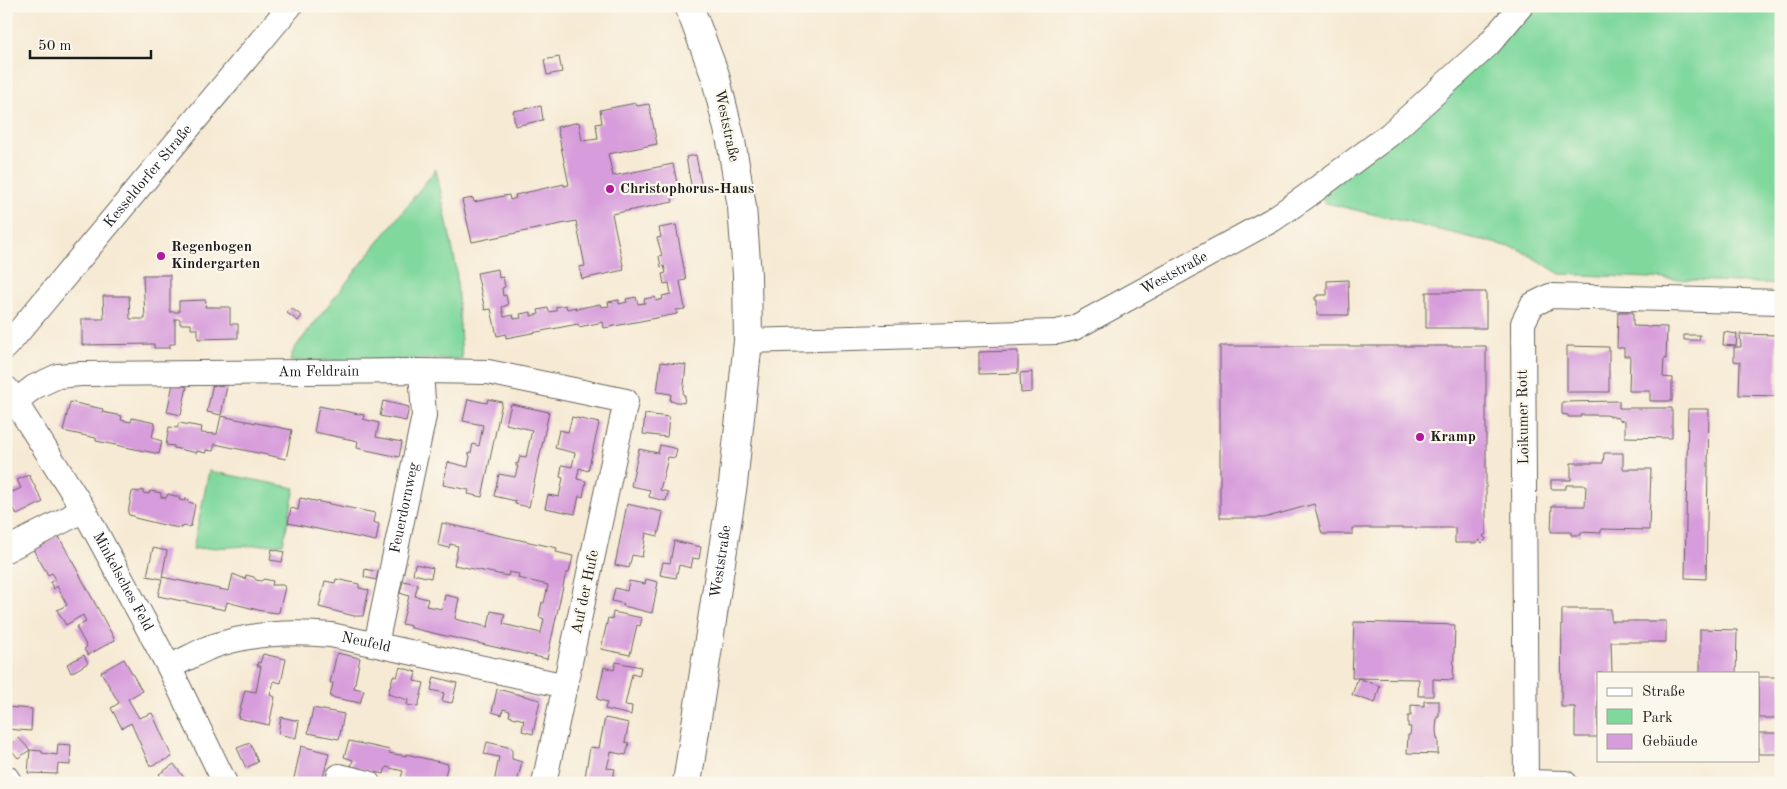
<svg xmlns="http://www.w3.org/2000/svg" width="1787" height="789" font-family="'Old Standard TT',serif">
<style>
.green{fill:#80d89d;stroke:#4e7a5c}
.building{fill:#d79cdb}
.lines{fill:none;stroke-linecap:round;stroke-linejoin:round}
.minor-casing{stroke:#68645c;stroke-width:26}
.major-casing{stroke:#68645c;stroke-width:30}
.minor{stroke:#fff;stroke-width:24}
.major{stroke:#fff;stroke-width:28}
.poi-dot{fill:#b5179e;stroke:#fbf7ec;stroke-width:2}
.labels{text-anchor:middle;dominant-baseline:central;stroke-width:4.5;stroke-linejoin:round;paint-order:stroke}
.street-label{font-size:15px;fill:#1c1c1c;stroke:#fbf7ec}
.poi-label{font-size:15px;font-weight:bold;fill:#1c1c1c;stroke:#fbf7ec;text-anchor:start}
</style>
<rect width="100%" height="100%" fill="#fbf7ec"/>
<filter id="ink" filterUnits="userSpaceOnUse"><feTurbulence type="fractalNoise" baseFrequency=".02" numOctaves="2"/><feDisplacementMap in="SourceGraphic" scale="10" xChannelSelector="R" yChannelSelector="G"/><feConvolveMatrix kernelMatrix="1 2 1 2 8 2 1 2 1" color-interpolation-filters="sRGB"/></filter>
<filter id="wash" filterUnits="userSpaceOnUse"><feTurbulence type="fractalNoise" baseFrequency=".0096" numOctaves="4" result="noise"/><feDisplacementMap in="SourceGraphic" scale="20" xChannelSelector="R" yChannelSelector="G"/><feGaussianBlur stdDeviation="1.12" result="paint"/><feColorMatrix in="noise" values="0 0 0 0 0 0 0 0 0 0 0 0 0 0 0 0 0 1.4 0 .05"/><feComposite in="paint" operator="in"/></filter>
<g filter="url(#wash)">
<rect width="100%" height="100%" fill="#f6ead4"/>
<!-- green -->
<path class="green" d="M1528,6H1781V284L1560,274L1519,249L1326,203L1318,196Z
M436,169L456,266L462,359L290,361L294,349Z
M209,471L295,488L283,544L193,549Z"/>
<g id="blocks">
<!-- building -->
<path class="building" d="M559,57L562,72L547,75L544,60Z
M636,103L637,106L649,104L657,144L608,154L613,176L673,164L679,192L671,194L673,202L612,214L624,270L582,279L579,267L585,266L576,221L472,242L462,200L473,198L474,202L509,195L510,200L516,198L515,195L564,184V186L569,185L557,127L579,122L582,141L598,139L596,124L602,123L600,110Z
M541,106L543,120L515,126L513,111Z
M696,155L702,188L692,190L686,157Z
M676,225L686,280L680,281L685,309L676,310L677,314L604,328L603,322L579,327L578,324L506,338V334L497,336L491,309L485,310L477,273L498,269L499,278L503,277L505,287L502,288L503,296L506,295L508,305L502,307L504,317L513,315L514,319L521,318L520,314L531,312V316L539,314L538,310L548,308L549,312L556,311V307L566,305L567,309L576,307V309L600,304L601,307L609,306L608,302L619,300V304L627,302L626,299L636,297L638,304L645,303L644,299L655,297L656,301L663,299L662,296L671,294L669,283L664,284L662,274L666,273L664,266L661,267L659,256L662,255L657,238L661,237L659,228Z
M143,275H170V312H179V301L206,300L205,307H230V324H238V338L198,339V329H191V324H180V319H175V344H170V348H154V344L82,345V319H104L103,296H129L130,319H145Z
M1348,280L1349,315H1317V300H1315V297H1317V295H1327V281Z
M1426,292H1486V328H1426Z
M291,308L302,316L298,321L287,313Z
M1618,312H1633V326L1667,327L1666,359H1664L1663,377L1672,378V401H1650V391H1629L1630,356H1624V348H1617Z
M1724,332L1737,334L1736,346L1723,345Z
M1740,334L1777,335L1776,396L1739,395L1740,362L1734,361V347H1741Z
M1684,335H1700L1699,340H1684Z
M1220,346H1486V534L1483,536L1486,539L1482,543L1479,540L1477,543H1455V528H1353V534H1322L1314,504L1264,518H1220Z
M1567,346L1609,347V392H1567Z
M1018,351V373L979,374V352Z
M661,362L686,365L683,395H685L684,403L670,401L671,394L657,392Z
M1032,372V392L1021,393L1020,373Z
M213,383L227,386L221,415L207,412Z
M173,384L187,387L181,415L167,412Z
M468,399L487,403L488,399L502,402L482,497L468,494L469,490L443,485L448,462L468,467L470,456L469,455V453H471L473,444L479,446L483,425L463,421Z
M383,401L409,407L406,421L380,416Z
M1619,401V408H1672V438L1625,437V421L1619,420L1618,418L1606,415H1581V417H1568V415L1562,414V402Z
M70,402L103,409L102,412L122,416L121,420L131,422L132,418L155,423L152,438L162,441L159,454L96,441V438L63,431Z
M511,404L549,412L529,507L515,504L516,501L494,496L499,474L515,477L518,466H516V463L518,464L520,456L526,457L532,430L506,424Z
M319,406L364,415L363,419L379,423L376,437L402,442L399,457L357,448L358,441L314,432Z
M1688,409H1709L1706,579L1685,578Z
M645,414L669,417L667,437L643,434Z
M221,416L292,430L286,459L215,444L213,451L206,450V453L197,451V453L174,448V446L166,445L169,427L177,428L179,423L202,427L201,433L217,434Z
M572,417L599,423L588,471L579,468L577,479L586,481L583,497L579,496L575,514L545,508L548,495L559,497L563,478L560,477L562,465L572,467L575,453L555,448L559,430L568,432Z
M660,445L677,449L675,458L668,457L664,474L660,490L668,492L666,501L649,497L650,490L631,486L639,449L658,453Z
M1604,453H1623V469H1651L1649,530L1601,529V533L1581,532V535H1571V532H1551L1552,506H1585L1586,485H1566V489H1551V480H1571V463H1603Z
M29,475L43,502L17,515L14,509L6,512V495L21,488L17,480Z
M142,490H143V493L149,494L150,491L161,493V497L166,498L168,494L179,497V500L185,501V499H187L188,502L193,503L195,505L191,526L188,527L184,526L181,528L168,526L135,518L134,516L129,515L128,513L132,492L134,491L139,492Z
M300,498L375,513L373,522L379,524L376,541L288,523L291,508L298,510Z
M627,504L663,512L658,536L646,533L642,557L632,555L629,568L615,565Z
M442,523L557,548L556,552L573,556L569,573H566L547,659L411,628V626L402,624L409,596L400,593L403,581L418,584L415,596L428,599L426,606L442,609L445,595L459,598L455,619L488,627L491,611L505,614L503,624L541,633L544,619L539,617L542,602L544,603L548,585L518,578L519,574L509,572L508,576L454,565L458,546L450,544L449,548L438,545Z
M58,535L115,640L88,655L84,649L87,647L76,627L86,622L83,615L66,625L57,610L67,605L57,586L54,589L50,582L56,579L52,573L48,575L33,549Z
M674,541L701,547L699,559L693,558L691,568L679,565L676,578L660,575L663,562L670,563Z
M153,548L167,551L162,577L229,591L233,574L245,579L246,575L254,577L256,580L261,581L264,579L273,581L272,585H283L285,587L279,612L277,613L262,611L227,602L225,610L158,596L162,579L147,576Z
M272,549L284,552L282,562L270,560Z
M415,564L433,568L431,578L413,574Z
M365,569L378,572L376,580L364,577Z
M336,579L359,584V588L369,590L363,616H354L319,607L325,581L335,583Z
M646,579L658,582L652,613L623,606L624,604L612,601L615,588L627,591L629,581L645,584Z
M1562,609H1611V621H1666V642H1611L1612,673H1598V737H1575V707H1561Z
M613,612L642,618L640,626L637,625L630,655L601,649L608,618L612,619Z
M1354,622L1455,625L1453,680L1433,679V696H1418L1419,679L1352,678Z
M1700,629L1737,630L1736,673H1700Z
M337,653L360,658L354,688L364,690L360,703L330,697L333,683H330Z
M263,654L286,659L281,683L274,681L270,695L275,697L269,725L238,718L245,690L256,692L261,666H257L258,662L260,663Z
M84,655L88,663L71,673L67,664Z
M124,659L142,691L128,699L139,718L152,713L172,757L150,766L131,723L122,728L111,708L119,703L101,672Z
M616,662L641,667L639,676L632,674L625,705L632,706L631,715L605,709L607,702L597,699L604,667L614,670Z
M400,667L416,672L414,681L424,683L418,707L407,705L408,700L388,694L393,676L397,677Z
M434,677L457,683L452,703L442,701L444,693L431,690Z
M1758,677H1781V718H1758Z
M1358,678L1380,686L1375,703L1352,695Z
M497,689L540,700L533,734L522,731L524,720L509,716L510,711L503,709L502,715L492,712Z
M1424,701H1439V717H1437L1436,730L1437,739H1438V754L1407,753L1408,735H1410L1411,727H1408V716H1411V705L1424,706Z
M6,707L32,709L31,731L6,729Z
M313,708L344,714L339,739L308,733Z
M281,717L299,721L296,738L278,734Z
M605,718L629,723L625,742L629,743L626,755L611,752L607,768L615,769L612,783H584L590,747L599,748Z
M1758,733H1781V754H1758Z
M19,738L30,750L18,758L13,752L11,754L6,747Z
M349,741L390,750L389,753L406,756V754L448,764L444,780L436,778L435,783H423L401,778L403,771L386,767L384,774L351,767L353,760L344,757Z
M487,742L512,748V759L522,762L517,783H494L499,757L484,754Z
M250,743L258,762L246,768L237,748Z
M58,744L71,745L70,765L58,764L57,774L28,773L30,750L42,751V753L57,755Z
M301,746L329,753L322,783H293Z
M174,764L185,779L180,783H165L159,774Z
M1489,779V783H1446V781Z"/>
</g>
</g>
<g filter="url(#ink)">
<use href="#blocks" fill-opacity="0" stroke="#68645c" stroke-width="1"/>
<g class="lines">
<!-- minor casing -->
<g class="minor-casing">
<g id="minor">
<path id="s1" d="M748,341L1057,332L1074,328L1272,220L1304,198L1389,135L1488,45L1521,6"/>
<path id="s2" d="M6,347L290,6"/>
<path id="s3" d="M7,389L84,510L169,667L225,783"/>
<path id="s4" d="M16,401L34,387L58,376L81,374L421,371L488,372L626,401L544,783"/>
<path d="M6,550L84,510"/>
<path id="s5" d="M376,644L424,416L421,371"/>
<path id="s6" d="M169,667C182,661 195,654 208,648C248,633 289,631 331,635L566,686"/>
<path d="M6,777L10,783"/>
<path d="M1526,782L1565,783"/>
<path d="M338,783L339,776L368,783"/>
<path d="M1526,783L1523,323L1532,305L1550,296L1781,302"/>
</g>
</g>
<!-- major casing -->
<g class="major-casing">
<g id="major">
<path id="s7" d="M687,783L733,484L748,341L747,275L742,207L731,141L715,75L689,6"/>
</g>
</g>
<!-- minor -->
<use href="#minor" class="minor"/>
<!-- major -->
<use href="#major" class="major"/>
</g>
</g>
<!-- markers -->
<g class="poi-dot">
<circle cx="610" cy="189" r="5"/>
<circle cx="161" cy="256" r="5"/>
<circle cx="1420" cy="437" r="5"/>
</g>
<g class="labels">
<!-- street labels -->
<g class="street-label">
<text transform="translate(726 126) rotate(78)">Weststraße</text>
<text stroke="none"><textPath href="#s2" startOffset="222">Kesseldorfer Straße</textPath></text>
<text stroke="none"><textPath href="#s1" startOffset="441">Weststraße</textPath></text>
<text stroke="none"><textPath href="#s4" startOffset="310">Am Feldrain</textPath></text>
<text transform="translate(1524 417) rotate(-91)">Loikumer Rott</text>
<text stroke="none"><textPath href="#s5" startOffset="139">Feuerdornweg</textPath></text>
<text stroke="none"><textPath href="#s7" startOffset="224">Weststraße</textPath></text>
<text stroke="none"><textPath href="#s3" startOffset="225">Minkelsches Feld</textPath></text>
<text transform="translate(586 592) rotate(-78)">Auf der Hufe</text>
<text stroke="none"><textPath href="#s6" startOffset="204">Neufeld</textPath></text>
</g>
<!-- poi labels -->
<g class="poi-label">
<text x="620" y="189">Christophorus-Haus</text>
<text x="171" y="247">Regenbogen<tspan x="171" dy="17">Kindergarten</tspan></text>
<text x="1430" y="437">Kramp</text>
</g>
</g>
<!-- margin -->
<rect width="1787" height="789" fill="none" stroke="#fbf7ec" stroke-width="25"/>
<!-- legend -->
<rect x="1597" y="672" width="162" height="90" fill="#fbf7ec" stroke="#a29f99"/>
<rect x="1607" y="688" width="25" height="8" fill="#ffffff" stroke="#a29f99"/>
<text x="1642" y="696" font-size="15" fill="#1c1c1c">Straße</text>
<rect x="1607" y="709" width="25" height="15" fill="#80d89d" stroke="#a29f99"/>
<text x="1642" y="722" font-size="15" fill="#1c1c1c">Park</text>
<rect x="1607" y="734" width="25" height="15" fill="#d79cdb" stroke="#a29f99"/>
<text x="1642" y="746" font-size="15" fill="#1c1c1c">Gebäude</text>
<!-- scale -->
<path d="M30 50v8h121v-8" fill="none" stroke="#1c1c1c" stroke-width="2.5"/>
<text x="38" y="50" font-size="15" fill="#1c1c1c" stroke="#fbf7ec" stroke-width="4" paint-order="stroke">50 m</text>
</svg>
